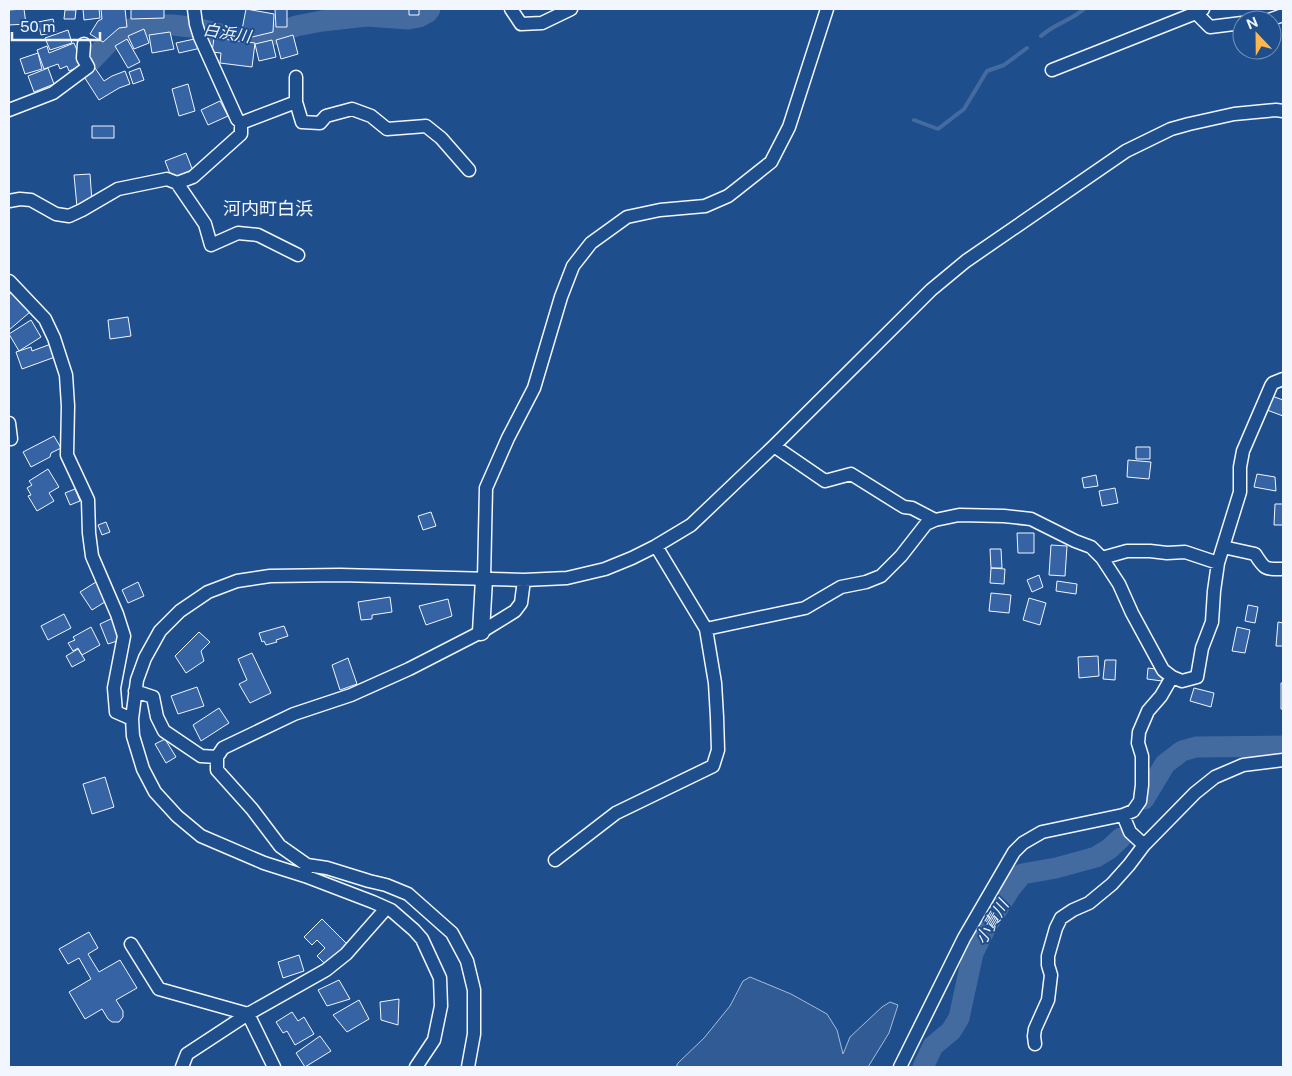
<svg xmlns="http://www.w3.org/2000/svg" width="1292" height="1076" font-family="'Public Sans','Noto Sans JP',sans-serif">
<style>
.built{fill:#305b95;stroke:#a8bbd7}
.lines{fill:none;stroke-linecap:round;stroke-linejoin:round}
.stream{stroke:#446ba0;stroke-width:4}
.river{stroke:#446ba0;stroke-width:21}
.building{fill:#3563a3;stroke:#f2f6ff}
.minor-casing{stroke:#f2f6ff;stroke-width:15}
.major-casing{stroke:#f2f6ff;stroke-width:19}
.minor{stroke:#1f4e8c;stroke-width:12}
.major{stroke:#1f4e8c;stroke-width:16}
.labels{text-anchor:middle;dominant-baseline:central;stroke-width:4;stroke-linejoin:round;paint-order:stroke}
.water-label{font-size:16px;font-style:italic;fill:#f2f6ff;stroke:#1f4e8c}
.quarter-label{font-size:18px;fill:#f2f6ff;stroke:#1f4e8c}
</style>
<rect width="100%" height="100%" fill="#1f4e8c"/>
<!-- built -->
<path class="built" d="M750,977L791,994L827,1014L837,1030L843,1054L850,1037L882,1007L890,1002L898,1005L889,1033L868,1067H676L678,1063L704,1038L730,1006L743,981Z"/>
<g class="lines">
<!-- stream -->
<path class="stream" d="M1041,36C1054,24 1072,20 1084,9
M914,120L938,129L964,109L987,71L1004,65L1027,48"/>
<!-- river -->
<path class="river" d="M91,61L109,42L126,31L141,25H172L191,27L236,38L251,39L273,35L296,26L322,21L367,16L408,19L419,17L428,12L430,9
M1144,799L1165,764L1182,751L1196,747L1283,746
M923,1067L933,1046L951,1031L959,1018L973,953L986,927L1010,889L1022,874L1056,868L1096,857L1109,849L1121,838"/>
</g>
<!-- building -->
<path class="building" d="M24,9L26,24L9,25V10Z
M83,9H99L100,18L84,20Z
M101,9H125L127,27L119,28L103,42L90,34L98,21L102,19Z
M131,9H164V18L131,19Z
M246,9L274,14L273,32L252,37L241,35Z
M275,9H287V27H276Z
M409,9H419V15H409Z
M65,10H76L75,19H64Z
M53,19L56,32L41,35L38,22Z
M144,29L149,43L134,49L128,36Z
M68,30L72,43L50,50L45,38Z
M170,32L174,49L152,53L149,35Z
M293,35L298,54L281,59L276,40Z
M199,38L201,48L179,53L176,43Z
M214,38L255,43L252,67L220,63L221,53L212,52Z
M127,39L140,62L128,68L115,46Z
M272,40L276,57L259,61L255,44Z
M74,43L83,65L69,71L67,66L60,69L58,64L44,69L37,50L47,46L49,53Z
M38,53L42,69L25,74L20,59Z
M48,68L54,84L34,92L28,76Z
M95,68L104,81L112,76L125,71L130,84L119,88L99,100L83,75Z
M140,68L144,80L133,84L129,72Z
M188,84L195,111L179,116L172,89Z
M220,101L228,116L208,125L201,110Z
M92,126H114V138H92Z
M186,153L193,171L172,179L165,161Z
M90,174L92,202L77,207L74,175Z
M12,292L30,312L9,330V295Z
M128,317L131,336L110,339L108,320Z
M31,320L41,337L19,351L9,334Z
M51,344L55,357L22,369L16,352L31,347L32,351Z
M1272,396L1283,400V416L1267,410Z
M54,436L61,448L51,453L50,457L31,467L23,452Z
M1136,447H1150V459H1136Z
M1128,460L1151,462L1149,479L1127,477Z
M48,469L59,487L49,493L54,501L37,511L28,496L31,495L27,488L32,485L29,481Z
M1257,474L1275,477L1276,491L1254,487Z
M1096,475L1098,486L1084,488L1082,478Z
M1115,488L1118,503L1102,506L1099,491Z
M75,489L80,501L70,505L65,493Z
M1275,504H1283V525H1274Z
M431,512L436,526L423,530L418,516Z
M106,522L110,532L102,535L98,525Z
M1017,533H1034V553H1018Z
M1051,545L1067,546L1065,576L1049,575Z
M990,549H1001L1002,568H991Z
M991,568L1005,569L1004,584L990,583Z
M1039,575L1043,587L1032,592L1027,580Z
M1057,581L1077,584L1076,594L1056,591Z
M96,582L108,600L92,610L80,592Z
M138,582L144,596L128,603L122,590Z
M991,593L1011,595L1009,613L989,611Z
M390,597L392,612L372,615V619L361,620L358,602Z
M1029,598L1046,603L1040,625L1023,620Z
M448,599L452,616L426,625L419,606Z
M1248,605L1258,607L1255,623L1245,621Z
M64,614L71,628L48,640L41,626Z
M115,617L123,639L108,644L100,624Z
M1278,622L1283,623V646H1276Z
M284,626L288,636L276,640L277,642L266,645L264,641L262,642L259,633Z
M91,627L100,645L82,655L78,648L73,651L68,643L75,640L73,637Z
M1237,627L1250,630L1245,653L1232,651Z
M199,632L210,642L201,651L204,661L186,673L175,656Z
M78,649L85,660L72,667L66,656Z
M252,653L271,693L250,703L239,684L247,680L238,659Z
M1098,656L1099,676L1079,678L1078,657Z
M348,658L357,684L340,690L332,665Z
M1105,660H1116L1115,680L1103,679Z
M1148,668L1163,670L1162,681L1147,679Z
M1281,683H1283V709H1281Z
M197,687L204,706L178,714L171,696Z
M1194,688L1214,693L1211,707L1190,701Z
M219,708L229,723L201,741L193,725Z
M165,739L176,757L166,763L155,744Z
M105,777L114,807L92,814L83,784Z
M322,919L348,945L327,966L317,956L325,948L317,940L312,945L304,937Z
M89,932L98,948L88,954L99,972L120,960L137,988L116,1000L123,1011V1017L119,1022H112L108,1019L102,1009L85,1019L69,992L91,979L79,958L68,964L59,949Z
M299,955L304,971L283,978L278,962Z
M339,980L350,999L327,1006L318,990Z
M399,999L398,1025L381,1020L380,1002Z
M359,1000L369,1019L347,1032L333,1015Z
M292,1012L298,1021L304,1017L314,1034L295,1045L287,1031L283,1033L276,1022Z
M320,1036L331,1051L305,1067L296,1053Z"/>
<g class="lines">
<!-- minor casing -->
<g class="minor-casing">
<path id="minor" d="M194,9L196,24L200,37L237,119L241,123
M511,9L521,24L542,23L571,9
M1203,9L1196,13L1210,27L1242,23
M1269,20L1283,15
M1052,70L1196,13
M296,77V102L302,122L320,123L326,116L352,109L371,116L387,129L426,126L441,138L469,170
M9,110L53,93L88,67L83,58L84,44
M177,183L205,224L211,245L238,233L258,235L298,255
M9,201L20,199L31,200L56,214L69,216L82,210L118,189L167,179L177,183L193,177L241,134V123L296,102
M9,281L45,319L54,338L66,375L68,406L67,455L88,500L89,533L92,556L117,614L124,636L114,688L116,712L132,719
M9,423L11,439
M774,446L825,481L851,474L904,507L912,508L935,520
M1223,547L1255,554C1265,570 1265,569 1283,569
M1102,558L1119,584L1132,613L1163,670L1172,677
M484,579L486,488L508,438L534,388L561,297L573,266L591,243L627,217L660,210L705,206L728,196L737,189L771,162L789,127L827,9
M706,629L805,608L841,587L866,582L881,576L901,556L926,524L935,520L959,515L1004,516L1031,519L1075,541L1091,547L1102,558L1127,551H1150L1167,553L1185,552L1218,563
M135,691L153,697L157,717L164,731L201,756L217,757
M1123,815L1130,832L1144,845
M555,860L616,813L713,766L718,750L717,717L715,683L706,629L656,546
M307,865L327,868L369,881L386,885L408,894L452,933L467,961L474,990V1034L468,1067
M305,876L307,865L280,846L252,809L217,770V757L223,748L294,714L351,695L409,669L481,632L515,611L521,603L524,580
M131,944L159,989L248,1014L187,1054L182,1067
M1035,1044L1034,1036L1035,1029L1048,1000L1051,975L1048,965V956L1056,928L1061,918L1073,910L1089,903L1112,884L1129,865L1144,845L1195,793L1215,777L1243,765L1283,760
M274,1067L248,1014L326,970L346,954L383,912L384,907
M416,1067L434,1040L441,1006L440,978L422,939L414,930L391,910L373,902L305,876L264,863L201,836L177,816L155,792L143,769L133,736L132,719L137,680L145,658L160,631L180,611L208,592L237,581L270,576L340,575L524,580L567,578L605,569L632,558L656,546L691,525L774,446L931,290L966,261L1126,151L1171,129L1189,124L1234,114L1276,110L1283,111
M900,1067L964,938L1014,852L1023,843L1042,832L1123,815L1133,811L1140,801L1142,785V756L1138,743L1139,732L1148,711L1161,696L1172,677L1182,681L1197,677L1202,648L1212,622L1214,591L1218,563L1240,492V467L1243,451L1271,386L1273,383L1283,379"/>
</g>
<!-- major casing -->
<g class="major-casing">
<path id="major" d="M481,632L484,579"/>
</g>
<!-- minor -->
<use href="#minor" class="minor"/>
<!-- major -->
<use href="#major" class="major"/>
</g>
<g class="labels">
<!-- water labels -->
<g class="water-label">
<text transform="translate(227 33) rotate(9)">白浜川</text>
<text transform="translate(992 922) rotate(-59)">小責川</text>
</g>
<!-- quarter labels -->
<g class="quarter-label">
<text x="268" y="208">河内町白浜</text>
</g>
</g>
<!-- border -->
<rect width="1292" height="1076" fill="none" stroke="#f2f6ff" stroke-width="20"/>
<!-- north arrow -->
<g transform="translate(1257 35) rotate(338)"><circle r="24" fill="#1f4e8c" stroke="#7391ba"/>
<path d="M0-4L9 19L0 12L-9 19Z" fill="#ffb74d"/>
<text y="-8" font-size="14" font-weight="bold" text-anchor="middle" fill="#f2f6ff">N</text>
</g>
<!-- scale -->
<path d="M12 32v8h88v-8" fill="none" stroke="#f2f6ff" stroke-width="2.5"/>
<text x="20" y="32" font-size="15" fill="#f2f6ff" stroke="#1f4e8c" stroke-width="4" paint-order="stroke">50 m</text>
</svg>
